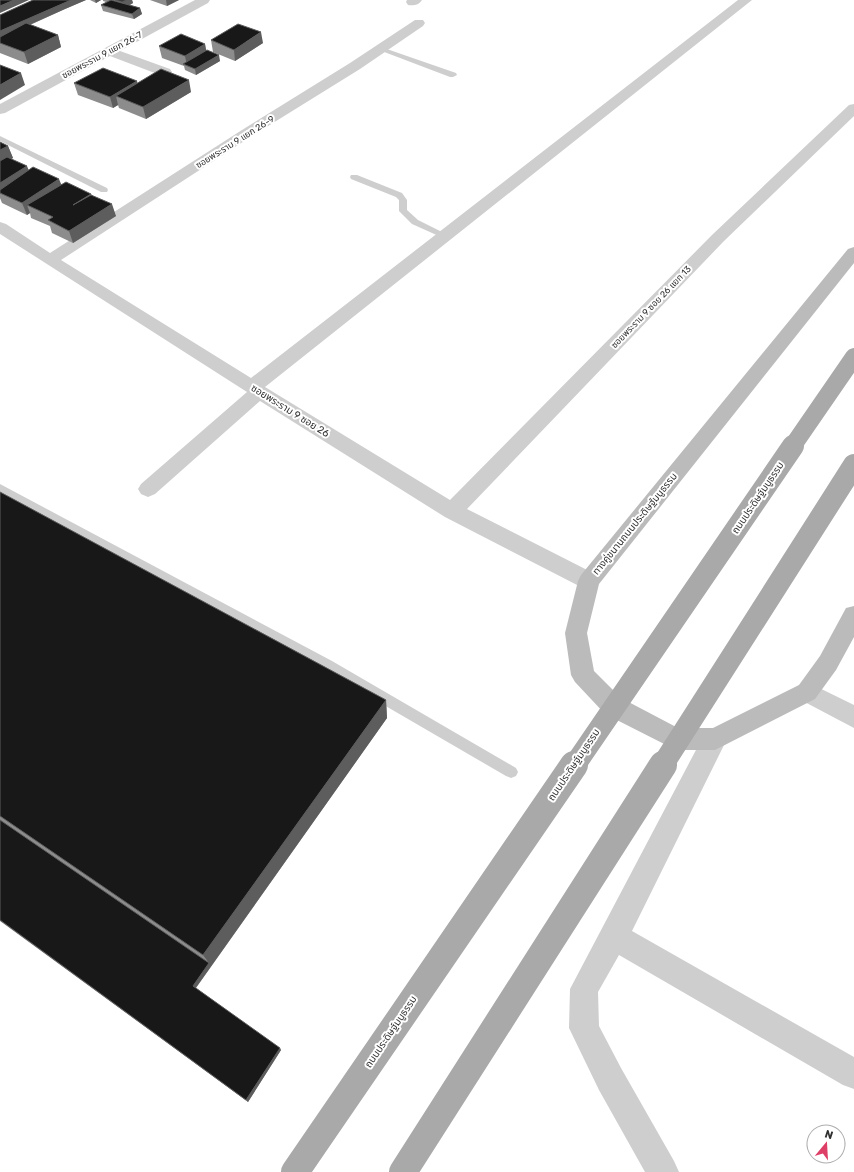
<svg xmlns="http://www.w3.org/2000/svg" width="854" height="1172" font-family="Rubik,'Noto Sans Thai',sans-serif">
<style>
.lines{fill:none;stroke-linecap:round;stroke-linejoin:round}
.lane{fill:#cecece;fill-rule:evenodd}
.street{fill:#cecece;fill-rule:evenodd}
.secondary{fill:#bbb;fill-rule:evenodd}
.primary-bridge-far2{stroke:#a9a9a9;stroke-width:18}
.primary-bridge-far1{stroke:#a9a9a9;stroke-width:22}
.primary-bridge{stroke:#a9a9a9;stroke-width:28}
.wall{fill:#8c8c8c}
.shaded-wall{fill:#5d5d5d}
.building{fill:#181818;stroke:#5d5d5d}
.labels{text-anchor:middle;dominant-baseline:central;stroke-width:4;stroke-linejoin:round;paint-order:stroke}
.far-street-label{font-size:9px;fill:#313131;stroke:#fff}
.street-label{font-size:10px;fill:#313131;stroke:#fff}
</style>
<rect width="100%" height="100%" fill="#fff"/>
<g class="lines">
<!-- lane -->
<path class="lane" d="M381,47L456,73L457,75L453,77H450L379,50L377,49Z
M0,136L107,188L108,190L107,192H101L0,141Z
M351,175H357L402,193L407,200V210L418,220L448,235L444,238L441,237L412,224L399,211V200L396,197L351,179L350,177Z
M0,484L332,661L516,768L518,772L516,776L511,778L506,776L322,669L0,493Z"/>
<!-- street -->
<path class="street" d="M195,0H210L208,3L120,51L170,69L172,72L170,75H160L110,56L5,113L0,114V104Z
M407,0H422C419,5 413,6 408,5L406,2Z
M738,0H752L265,387L450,500L712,235L849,105L854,104V116L724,241L467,509L597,575L600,581L597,587L589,590L581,587L445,517L260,401L155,494L148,497L141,494L138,489L141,484L247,392L0,234V222L6,224L50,253L242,130L350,63L415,20H423L425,23L423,26L360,69L252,136L61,260L251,378Z
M807,682L854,705V728L799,699L795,692L799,685Z
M715,728L724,731L727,739L632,931L854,1057V1089L843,1085L619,955L598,992L599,1026L621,1068L674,1161L679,1172H645L599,1090L569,1028L570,989L706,731Z"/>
<!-- secondary -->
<path class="secondary" d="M854,247V263L599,584L587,633L594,671L621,698L678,728H713L799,685L820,656L846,608L854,606V637L836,670L815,699L715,750H676L605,714L575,682L571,675L565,633L578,581L581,575L848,249Z"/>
<!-- primary-bridge-far2 -->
<path class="primary-bridge-far2" d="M792,447L854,357"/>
<!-- primary-bridge-far1 -->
<path class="primary-bridge-far1" d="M574,766L793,446
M662,766L854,465"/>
<!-- primary-bridge -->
<path class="primary-bridge" d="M295,1172L574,765
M403,1172L663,765"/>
</g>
<!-- wall -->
<path class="wall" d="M33,0H86L65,9L30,25L58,35L61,47L28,64L0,53V15Z
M90,0H101L96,3Z
M103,0H132L133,3L130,5L140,8L142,14L134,19L103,11L101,5L106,2L103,1Z
M150,0H179L167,6Z
M211,40L263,43L235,61L213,52Z
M205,44L206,51L220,61L196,75L185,70L184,66L162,58L159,46Z
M74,83H137L191,92L146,119L119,108L118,105L113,108L78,95Z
M0,142L8,146L13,158L11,159L29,170L61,184L91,194L92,195L116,216L73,243L52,233L50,226L31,218L30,213L27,215L2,203L0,198Z
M0,492L386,700L387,718L196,988L281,1050L248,1102L0,921Z"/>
<!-- shaded-wall -->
<path class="shaded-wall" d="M14,0H29L0,13V6Z
M71,0H86L65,9L0,38V31Z
M95,0H101L96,3Z
M127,0H132L133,3L124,8L122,2Z
M166,0H179L167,6Z
M140,8L142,14L134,19L132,14Z
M261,32L263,43L235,61L234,50Z
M58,35L61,47L28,64L24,52Z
M205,44L207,55L187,66L185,56Z
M219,55L220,61L196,75L195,69Z
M21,73L25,85L0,100V85Z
M189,80L191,92L146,119L143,107Z
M137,81L140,93L116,96L118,105L113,108L110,97Z
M8,146L13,158L0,165V150Z
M27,166L32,178L0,193V183Z
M59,179L64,191L27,205L30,213L27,215L22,203Z
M112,204L116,216L73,243L69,231Z
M386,700L387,718L195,989L193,986L209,963L203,955Z
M280,1048L281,1050L248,1102L246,1100Z"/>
<!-- building -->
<path class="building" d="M0,0H14L0,6Z
M33,0H71L0,31V15Z
M111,0L140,8L132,14L101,5Z
M115,0H127L122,2Z
M26,23L58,35L24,52L0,43V37Z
M238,24L261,32L234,50L211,40Z
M181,34L205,44L185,56L159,46Z
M207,50L219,55L195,69L183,64Z
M0,65L21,73L0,85Z
M103,68L137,81L110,97L74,83Z
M161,69L189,80L143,107L116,96Z
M0,142L8,146L0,150Z
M7,157L27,166L0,183V161Z
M33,167L59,179L22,203L0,193V190Z
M66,182L91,194L73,205L91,195L112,204L69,231L48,220L53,217L27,205Z
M0,492L386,700L203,955L0,816Z
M0,820L209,963L193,986L280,1048L246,1100L0,920Z"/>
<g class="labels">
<!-- far-street labels -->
<g class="far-street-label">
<text transform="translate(102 55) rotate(-28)">ซอยพระราม 9 แยก 26-7</text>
<text transform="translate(235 142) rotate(-32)">ซอยพระราม 9 แยก 26-9</text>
<text transform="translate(651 307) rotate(-46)">ซอยพระราม 9 ซอย 26 แยก 13</text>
</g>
<!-- street labels -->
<g class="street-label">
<text transform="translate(290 411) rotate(32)">ซอยพระราม 9 ซอย 26</text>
<text transform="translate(758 498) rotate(-56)">ถนนประดิษฐ์มนูธรรม</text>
<text transform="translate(635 524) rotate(-51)">ทางคู่ขนานถนนประดิษฐ์มนูธรรม</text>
<text transform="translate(574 765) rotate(-56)">ถนนประดิษฐ์มนูธรรม</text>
<text transform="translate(391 1032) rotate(-56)">ถนนประดิษฐ์มนูธรรม</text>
</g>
</g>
<!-- north arrow -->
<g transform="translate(826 1144) rotate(18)"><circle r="19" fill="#ffffff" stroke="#adadad"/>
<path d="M0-3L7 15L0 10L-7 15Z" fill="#dd3f66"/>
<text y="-6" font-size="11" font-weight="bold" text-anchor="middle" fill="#313131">N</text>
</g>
</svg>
